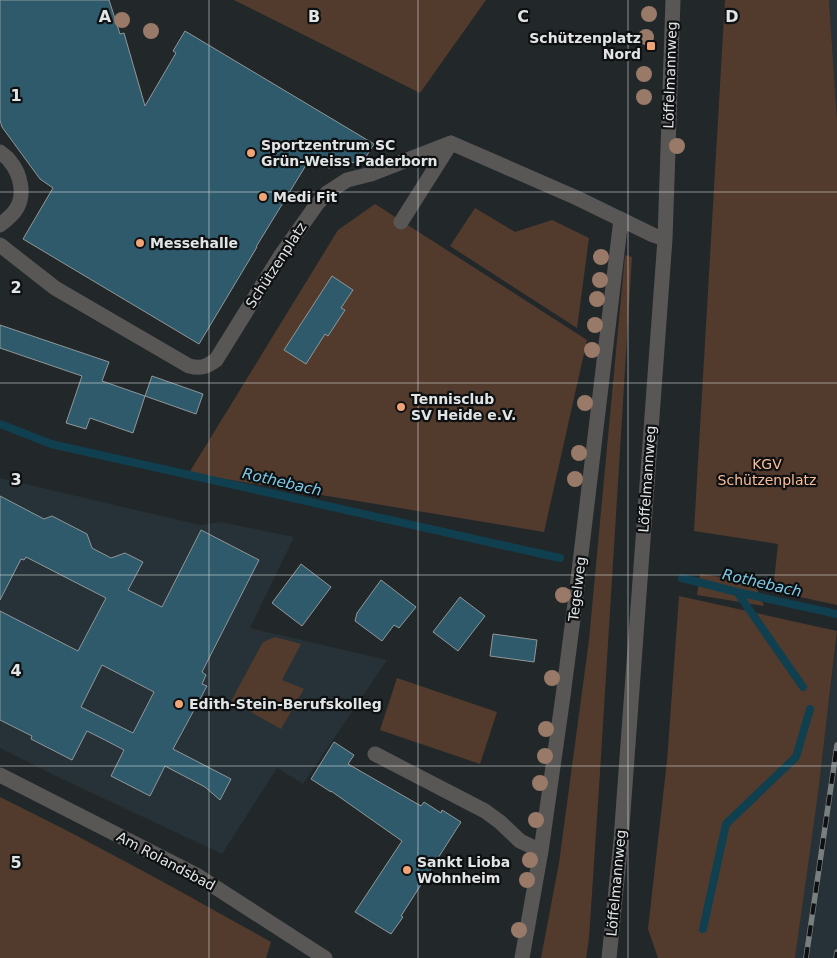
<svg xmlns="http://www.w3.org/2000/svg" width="837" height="958" font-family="'DejaVu Sans',sans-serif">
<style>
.built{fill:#263237}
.green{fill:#523b2d}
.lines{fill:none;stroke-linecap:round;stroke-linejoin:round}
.stream{stroke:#103f4f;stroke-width:8}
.building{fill:#2e5a6c;stroke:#909799;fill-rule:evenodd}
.minor{stroke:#595756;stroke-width:15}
.rail-casing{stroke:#797e7f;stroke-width:5.5}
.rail{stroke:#0e1011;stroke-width:4;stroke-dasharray:11;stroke-linecap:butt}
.tree{fill:#997967}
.grid{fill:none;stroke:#e1e5e6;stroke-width:1;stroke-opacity:0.55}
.poi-dot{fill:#efa377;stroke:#0e1011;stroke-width:2}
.labels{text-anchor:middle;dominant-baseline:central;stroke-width:4.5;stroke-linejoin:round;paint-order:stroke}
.poi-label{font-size:14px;font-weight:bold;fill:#e1e5e6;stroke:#0e1011;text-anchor:start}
.street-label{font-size:14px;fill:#e1e5e6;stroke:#0e1011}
.park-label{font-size:14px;fill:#fbbc99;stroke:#0e1011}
.water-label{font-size:15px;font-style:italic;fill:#7ecae9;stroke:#0e1011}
.grid-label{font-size:16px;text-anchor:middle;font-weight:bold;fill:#e1e5e6;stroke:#0e1011;stroke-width:4.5;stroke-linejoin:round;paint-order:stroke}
</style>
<rect width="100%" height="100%" fill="#22282a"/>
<!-- built -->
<path class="built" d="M829,0H837V120Z
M0,478L200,525L221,522L294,537L250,628L387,660L303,784L277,768L222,854L58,777L0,748Z
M837,638V958H795L832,677Z"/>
<!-- green -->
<path class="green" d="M234,0H486L420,93Z
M725,0H829L837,120V605L773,591L778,544L694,531Z
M375,204L587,340L544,532L189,473L338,230Z
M475,208L515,232L552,220L589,238L577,328L450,246Z
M625,255L632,257L600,772L589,938L586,958H541L559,863L589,640Z
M700,574L754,582L764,606L697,595Z
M679,596L837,631L818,793L795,958H658L648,929L667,761Z
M275,637L301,644L282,680L304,689L281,729L231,701L263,642Z
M397,678L497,712L480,764L380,730Z
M0,797C92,842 182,892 271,942L266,958H0Z"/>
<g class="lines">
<!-- stream -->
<path class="stream" d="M0,424L51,444L560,558
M682,578L737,592L837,614
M737,592L803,687
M703,929L726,824L796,757L810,709"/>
</g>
<!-- building -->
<path class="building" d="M0,0H109L120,34L124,33L145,106L176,53L173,51L185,31L374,144L364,160L329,168L311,157L256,247H257L199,344L23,239L53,188L40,179L2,127L0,120Z
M332,276L353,290L341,308L345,310L328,336L325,334L306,364L284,350Z
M0,325L109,362L102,381L145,396L133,433L90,418L86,429L66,423L82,376L0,348Z
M152,376L203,394L196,414L145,396Z
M0,496L44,519L52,516L87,534L92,548L111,558L125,553L143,562L128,590L162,607L201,530L259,560L202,672L206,675L202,684L207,686L173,749L231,779L220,800L205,787L165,766L150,796L111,776L124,750L105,740L87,731L72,760L31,739L32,736L0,720V611L78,651L106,598L26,557L24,560L21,559L0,600ZM102,665L154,692L133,733L81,707Z
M301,564L331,587L302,626L272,603Z
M381,580L416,607L399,628L394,625L382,641L355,621L357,613Z
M460,597L485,616L458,651L433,632Z
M493,634L537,640L534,662L490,656Z
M334,742L354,755L348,764L421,806L424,802L441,813L442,810L461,822L401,916L403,917L391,934L355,912L402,841L331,791V792L311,779Z"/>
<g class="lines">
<!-- minor -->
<path class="minor" d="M0,152C3,155 7,157 9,160C21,174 26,196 15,211C11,216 5,221 0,225
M401,222L451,143
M0,245L55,288L189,366C201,369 206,367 216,360L281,255L317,204L327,193L347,180L371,174L451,143L577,198L653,235L665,239
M375,754L485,811L500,822L520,841L541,851
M0,775L198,876L325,958
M522,958L541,851L563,696L577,588L621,219
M609,958L621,840L665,239L673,0"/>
<!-- rail casing -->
<g class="rail-casing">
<path id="rail" d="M806,958L837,745
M836,958L837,952"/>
</g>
<!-- rail -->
<use href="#rail" class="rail"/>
</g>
<!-- trees -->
<g class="tree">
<circle cx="649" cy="14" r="8"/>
<circle cx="122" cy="20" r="8"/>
<circle cx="151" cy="31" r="8"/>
<circle cx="646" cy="37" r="8"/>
<circle cx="644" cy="74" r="8"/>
<circle cx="644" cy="97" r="8"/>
<circle cx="677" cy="146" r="8"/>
<circle cx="601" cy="257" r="8"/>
<circle cx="600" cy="280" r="8"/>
<circle cx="597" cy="299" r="8"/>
<circle cx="595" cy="325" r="8"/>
<circle cx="592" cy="350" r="8"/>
<circle cx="585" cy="403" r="8"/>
<circle cx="579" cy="453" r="8"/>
<circle cx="575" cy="479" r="8"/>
<circle cx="563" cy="595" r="8"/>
<circle cx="552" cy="678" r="8"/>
<circle cx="546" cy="729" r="8"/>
<circle cx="545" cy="756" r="8"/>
<circle cx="540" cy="783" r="8"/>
<circle cx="536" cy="820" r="8"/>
<circle cx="530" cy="860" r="8"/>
<circle cx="527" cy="880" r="8"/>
<circle cx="519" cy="930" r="8"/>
</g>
<!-- grid -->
<path class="grid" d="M209,0V958M418,0V958M628,0V958M0,192H837M0,383H837M0,575H837M0,766H837"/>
<!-- markers -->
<g class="poi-dot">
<rect x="646" y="41" width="10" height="10" rx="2.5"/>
<circle cx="251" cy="153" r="5"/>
<circle cx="263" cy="197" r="5"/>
<circle cx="140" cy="243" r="5"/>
<circle cx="401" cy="407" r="5"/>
<circle cx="179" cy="704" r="5"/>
<circle cx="407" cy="870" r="5"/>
</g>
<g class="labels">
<!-- poi labels -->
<g class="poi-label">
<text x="641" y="38" text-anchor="end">Schützenplatz<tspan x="641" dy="16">Nord</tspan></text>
<text x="261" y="145">Sportzentrum SC<tspan x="261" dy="16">Grün-Weiss Paderborn</tspan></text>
<text x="273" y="197">Medi Fit</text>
<text x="150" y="243">Messehalle</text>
<text x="411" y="399">Tennisclub<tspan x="411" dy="16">SV Heide e.V.</tspan></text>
<text x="189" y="704">Edith-Stein-Berufskolleg</text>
<text x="417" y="862">Sankt Lioba<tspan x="417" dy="16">Wohnheim</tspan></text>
</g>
<!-- street labels -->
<g class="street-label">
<text transform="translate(670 75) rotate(-88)">Löffelmannweg</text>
<text transform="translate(276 265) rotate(-57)">Schützenplatz</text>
<text transform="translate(647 479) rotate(-86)">Löffelmannweg</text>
<text transform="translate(577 589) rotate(-83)">Tegelweg</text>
<text transform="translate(166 861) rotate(28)">Am Rolandsbad</text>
<text transform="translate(616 883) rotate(-85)">Löffelmannweg</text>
</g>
<!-- park labels -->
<g class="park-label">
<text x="767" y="464">KGV<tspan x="767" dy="16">Schützenplatz</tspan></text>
</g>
<!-- water labels -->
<g class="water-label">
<text transform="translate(282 482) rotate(13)">Rothebach</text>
<text transform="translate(762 583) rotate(13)">Rothebach</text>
</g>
</g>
<g class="grid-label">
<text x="105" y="22">A</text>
<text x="314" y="22">B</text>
<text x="523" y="22">C</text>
<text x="732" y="22">D</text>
<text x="16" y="101">1</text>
<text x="16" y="293">2</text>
<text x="16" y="485">3</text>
<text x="16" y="676">4</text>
<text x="16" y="868">5</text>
</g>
</svg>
